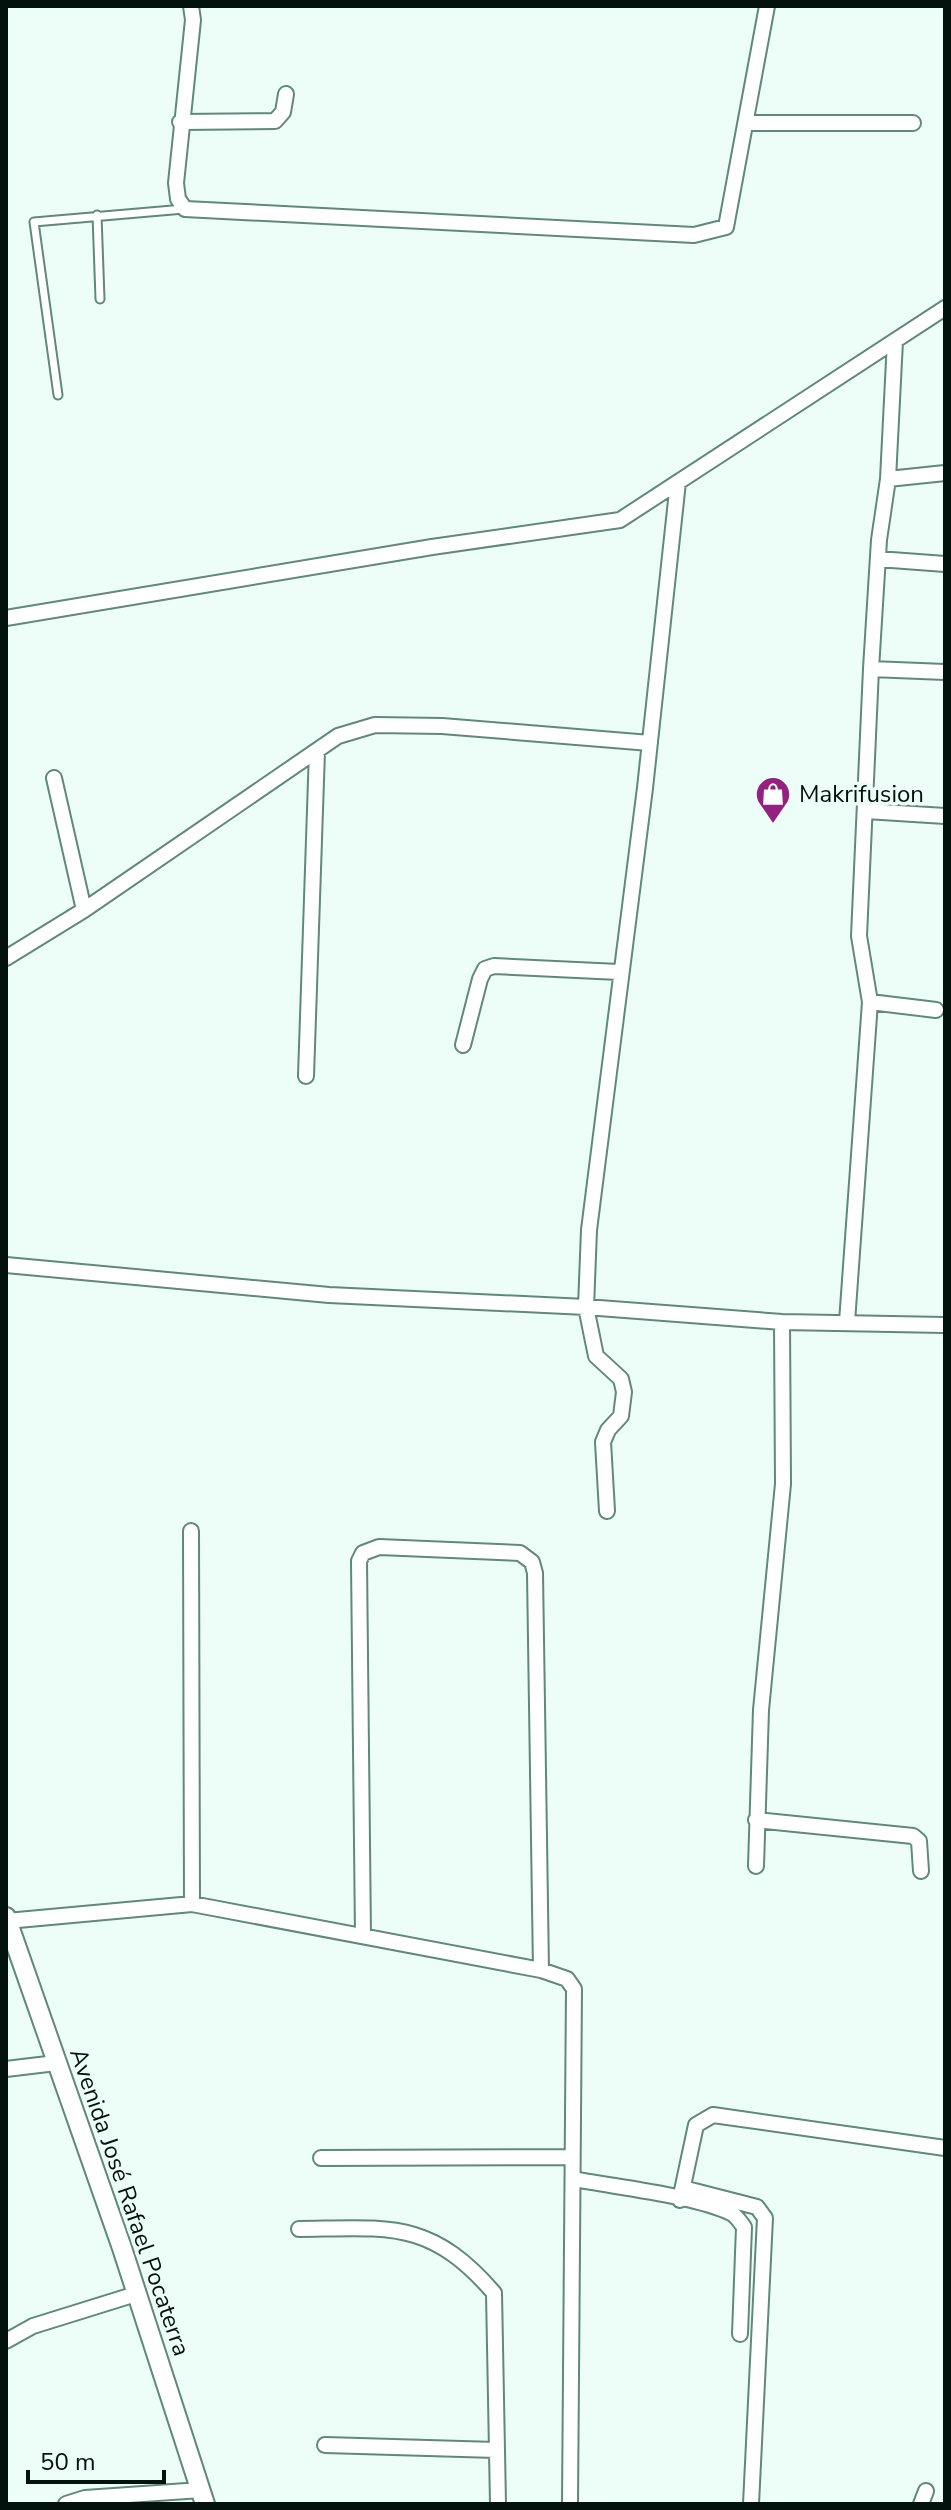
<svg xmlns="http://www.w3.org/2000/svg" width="951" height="2510" font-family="'Nunito Sans',sans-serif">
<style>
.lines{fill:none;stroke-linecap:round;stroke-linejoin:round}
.service-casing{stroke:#60887c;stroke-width:11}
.minor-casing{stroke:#60887c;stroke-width:18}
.tertiary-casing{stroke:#60887c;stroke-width:22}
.service{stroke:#fff;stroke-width:7}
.minor{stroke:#fff;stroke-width:14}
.tertiary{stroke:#fff;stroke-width:18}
.labels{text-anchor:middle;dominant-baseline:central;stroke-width:7;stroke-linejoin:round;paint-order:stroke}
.poi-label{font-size:24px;fill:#04120e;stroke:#edfef9;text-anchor:start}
.street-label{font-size:24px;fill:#04120e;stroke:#edfef9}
</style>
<rect width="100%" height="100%" fill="#edfef9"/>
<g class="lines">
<!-- service casing -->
<g class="service-casing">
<path id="service" d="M97,215L100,299
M58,395L34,222L184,209"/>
</g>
<!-- minor casing -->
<g class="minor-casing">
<path id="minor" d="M191,6L193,20L176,183L178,199L185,209L694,235L726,227L767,6
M180,122L275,121L283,112L286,94
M748,123H913
M888,479L945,473
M878,559L945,564
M6,618L432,547L620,520L945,308
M871,669L945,672
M54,778L84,910
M866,811L945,816
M6,958L84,910L338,736L375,725L442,726L650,743
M870,1002L936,1010
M463,1045L480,979L485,969L494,966L619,972
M306,1076L317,751
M6,1265L329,1295L586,1307L782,1322L945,1325
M847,1322L870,1002L859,936L871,669L879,540L888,479L895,341
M607,1511L603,1442L608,1430L621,1416L624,1392L621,1379L596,1356L586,1307L589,1230L645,788L678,482
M191,1531L192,1904
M756,1820L913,1836L919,1841L921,1871
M756,1866L761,1710L783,1484L782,1322
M7,1921L192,1904L541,1970L567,1979L574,1989L570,2504
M363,1936L359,1561L363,1553L379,1547L520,1553L532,1562L535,1573L541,1970
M6,2069L56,2063
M321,2158L572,2157
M574,2179C615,2187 697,2196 731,2213C737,2216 740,2222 744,2227L740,2334
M683,2188L757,2207L765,2218L751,2504
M680,2200L696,2125L713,2115L945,2148
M299,2229C389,2228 430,2219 494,2293L498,2504
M6,2341L33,2326L136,2294
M325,2445L496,2450
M66,2504L85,2498L201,2490
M921,2504L926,2491"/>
</g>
<!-- tertiary casing -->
<g class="tertiary-casing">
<path id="tertiary" d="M6,1917L122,2248L205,2504"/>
</g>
<!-- service -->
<use href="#service" class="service"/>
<!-- minor -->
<use href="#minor" class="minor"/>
<!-- tertiary -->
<use href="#tertiary" class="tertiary"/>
</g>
<!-- icons -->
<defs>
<g id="shop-pin" transform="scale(1.8)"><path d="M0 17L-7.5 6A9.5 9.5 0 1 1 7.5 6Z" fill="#94207f" stroke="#edfef9"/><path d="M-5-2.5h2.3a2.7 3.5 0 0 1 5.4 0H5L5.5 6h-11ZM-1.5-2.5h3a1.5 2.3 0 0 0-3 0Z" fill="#fff"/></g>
</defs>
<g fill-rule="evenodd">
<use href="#shop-pin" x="773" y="794"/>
</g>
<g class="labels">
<!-- poi labels -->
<g class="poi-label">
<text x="799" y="794">Makrifusion</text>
</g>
<!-- street labels -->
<g class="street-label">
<text transform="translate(130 2202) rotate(71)">Avenida José Rafael Pocaterra</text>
</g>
</g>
<!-- border -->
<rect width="951" height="2510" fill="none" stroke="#04120e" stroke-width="16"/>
<!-- scale -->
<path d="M28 2470v12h136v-12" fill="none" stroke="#04120e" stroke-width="4"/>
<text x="40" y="2470" font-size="24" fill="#04120e" stroke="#edfef9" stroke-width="6" paint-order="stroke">50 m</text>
</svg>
